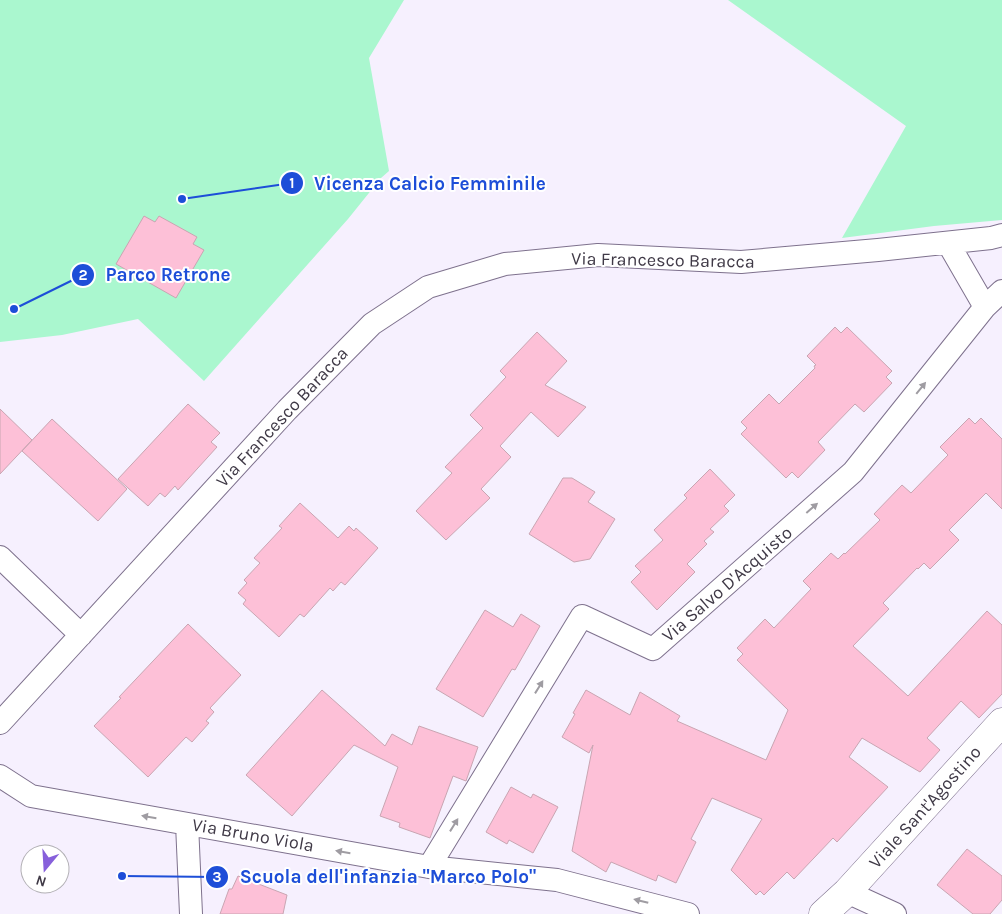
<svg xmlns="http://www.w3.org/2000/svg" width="1002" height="914" font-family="Karla,sans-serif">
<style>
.green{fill:#aaf7cf}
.building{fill:#fdc0d7;stroke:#c9a5b2}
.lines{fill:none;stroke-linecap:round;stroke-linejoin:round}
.minor-casing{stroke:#7e718d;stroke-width:24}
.secondary-casing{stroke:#7e718d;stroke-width:29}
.minor{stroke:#fff;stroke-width:22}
.secondary{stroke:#fff;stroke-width:28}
.oneway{fill:#9f9ca2}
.labels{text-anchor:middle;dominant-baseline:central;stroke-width:4;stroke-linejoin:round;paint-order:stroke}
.street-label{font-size:18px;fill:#3f3946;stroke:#fff}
.leader{fill:none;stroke:#1d4ed8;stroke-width:2}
.callout-dot{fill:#1d4ed8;stroke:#fff;stroke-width:2}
.mark-label{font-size:15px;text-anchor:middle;font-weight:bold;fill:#fff}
.callout-label{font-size:19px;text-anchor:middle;font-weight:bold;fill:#1d4ed8;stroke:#fff;stroke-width:4;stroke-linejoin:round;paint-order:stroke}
</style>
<rect width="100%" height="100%" fill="#f6f0fe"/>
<!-- green -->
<path class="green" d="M0,0H404L369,58L389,171L381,178L348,219L204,381L138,319L62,335L0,342Z
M728,0H1002V220L934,226L842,238L906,126Z"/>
<!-- building -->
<path class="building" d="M144,216L155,222L159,216L197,237L193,244L204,250L176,298L116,264Z
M835,327L841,333L847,327L892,371L886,377L892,383L864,412L855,404L818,442L825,450L798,478L792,472L786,478L741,434L747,428L741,422L769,394L779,404L815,368L814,366L816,365L807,356Z
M537,332L567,361L545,385L586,407L558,437L531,412L500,446L511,457L481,489L490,498L446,540L416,511L452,473L445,467L483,428L470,415L506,377L500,371Z
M188,404L220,433L211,442L217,447L178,490L175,486L165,497L160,493L148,506L118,479Z
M0,409L32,440L0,474Z
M969,418L975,424L981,418L1002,439V509L986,493L949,530L959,540L930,569L924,563L918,569L917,568L883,603L889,609L853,646L908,696L987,611L1002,625V694L979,718L961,701L927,738L940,750L920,772L862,738L849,757L888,787L837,842L833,838L794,879L787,872L764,895L760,891L756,895L731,870L762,819L712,798L691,839L696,842L676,883L658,875L656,881L611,862L606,872L572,851L593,745L589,753L562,737L575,714L573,713L586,690L630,715L640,692L680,716L677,721L766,760L788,710L737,660L743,654L737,648L765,619L774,628L811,589L803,581L831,553L838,559L844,553L845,554L880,520L874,514L902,485L911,493L948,455L940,447Z
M52,419L127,489L98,521L22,451Z
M710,469L735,495L724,506L729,511L710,529L714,532L704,541L707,544L687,564L695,572L657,610L631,582L641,572L635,566L663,540L654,530L687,498L684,495Z
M563,478H572L595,492L588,502L615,519L590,559L574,562L529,534Z
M300,503L338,538L349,526L354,531L356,528L378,548L345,585L341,582L333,591L330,588L304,617L300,614L279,637L243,604L246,600L238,593L247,583L244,580L260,563L254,558L282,528L279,526Z
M485,610L513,627L521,614L540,626L515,670L512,669L483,717L436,689Z
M188,624L241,675L210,708L214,712L206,721L209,723L192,742L186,737L148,777L94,726L121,698L119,697Z
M322,690L385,746L392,734L412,745L419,726L478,747L466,781L453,776L430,838L399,827L400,823L380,816L398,767L354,745L292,816L246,775Z
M511,787L531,798L533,794L558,807L533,853L509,840L507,844L486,832Z
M967,849L1002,876V900L990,914H973L937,885Z
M238,876L287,895L283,914H220L229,889H232Z"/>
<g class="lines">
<!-- minor casing -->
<g class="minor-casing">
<path id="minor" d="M948,243L985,307L1002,291
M0,557L81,635
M0,723L287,410L372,324L428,287L505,264L598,255L741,262L878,250L991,238L1002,235
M0,776L31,796L429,867L557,880L688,914
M187,824L191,914
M429,867L582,616L653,649L853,472L985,307
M847,892L895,914"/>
</g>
<!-- secondary casing -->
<g class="secondary-casing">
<path id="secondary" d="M823,914L847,892L1002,722"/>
</g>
<!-- minor -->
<use href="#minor" class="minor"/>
<!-- secondary -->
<use href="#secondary" class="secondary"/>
</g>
<!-- one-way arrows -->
<defs><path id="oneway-solid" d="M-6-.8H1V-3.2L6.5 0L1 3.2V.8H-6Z" transform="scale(1.25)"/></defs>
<g class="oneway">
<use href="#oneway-solid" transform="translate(921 388) rotate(-51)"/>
<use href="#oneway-solid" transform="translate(812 508) rotate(-41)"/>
<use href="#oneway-solid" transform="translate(539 687) rotate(-58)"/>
<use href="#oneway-solid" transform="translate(149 817) rotate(-170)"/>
<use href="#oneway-solid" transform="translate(454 825) rotate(-58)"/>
<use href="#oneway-solid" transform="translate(343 852) rotate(-170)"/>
<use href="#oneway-solid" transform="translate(641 901) rotate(-166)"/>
</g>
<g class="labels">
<!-- street labels -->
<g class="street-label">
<text transform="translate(663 260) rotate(1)">Via Francesco Baracca</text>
<text transform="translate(282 417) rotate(-47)">Via Francesco Baracca</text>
<text transform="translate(727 584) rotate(-41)">Via Salvo D'Acquisto</text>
<text transform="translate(925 807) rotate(-48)">Viale Sant'Agostino</text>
<text transform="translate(253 835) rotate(10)">Via Bruno Viola</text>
</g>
</g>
<!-- callouts -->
<path class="leader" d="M182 199L292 183M14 309L83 275M122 876L217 877"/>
<g class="callout-dot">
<circle cx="182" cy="199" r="5"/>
<circle cx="14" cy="309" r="5"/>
<circle cx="122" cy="876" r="5"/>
<circle cx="292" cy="183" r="12"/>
<circle cx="83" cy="275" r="12"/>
<circle cx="217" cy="877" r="12"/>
</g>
<g class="mark-label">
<text x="292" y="188">1</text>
<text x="83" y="280">2</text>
<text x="217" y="882">3</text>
</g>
<g class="callout-label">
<text x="430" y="190">Vicenza Calcio Femminile</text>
<text x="168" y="281">Parco Retrone</text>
<text x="388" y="883">Scuola dell'infanzia "Marco Polo"</text>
</g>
<!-- north arrow -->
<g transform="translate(45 869) rotate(198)"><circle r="24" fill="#ffffff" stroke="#b2b0b5"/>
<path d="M0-4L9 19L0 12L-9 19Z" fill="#8760db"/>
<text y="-8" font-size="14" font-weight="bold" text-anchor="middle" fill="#3f3946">N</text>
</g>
</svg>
